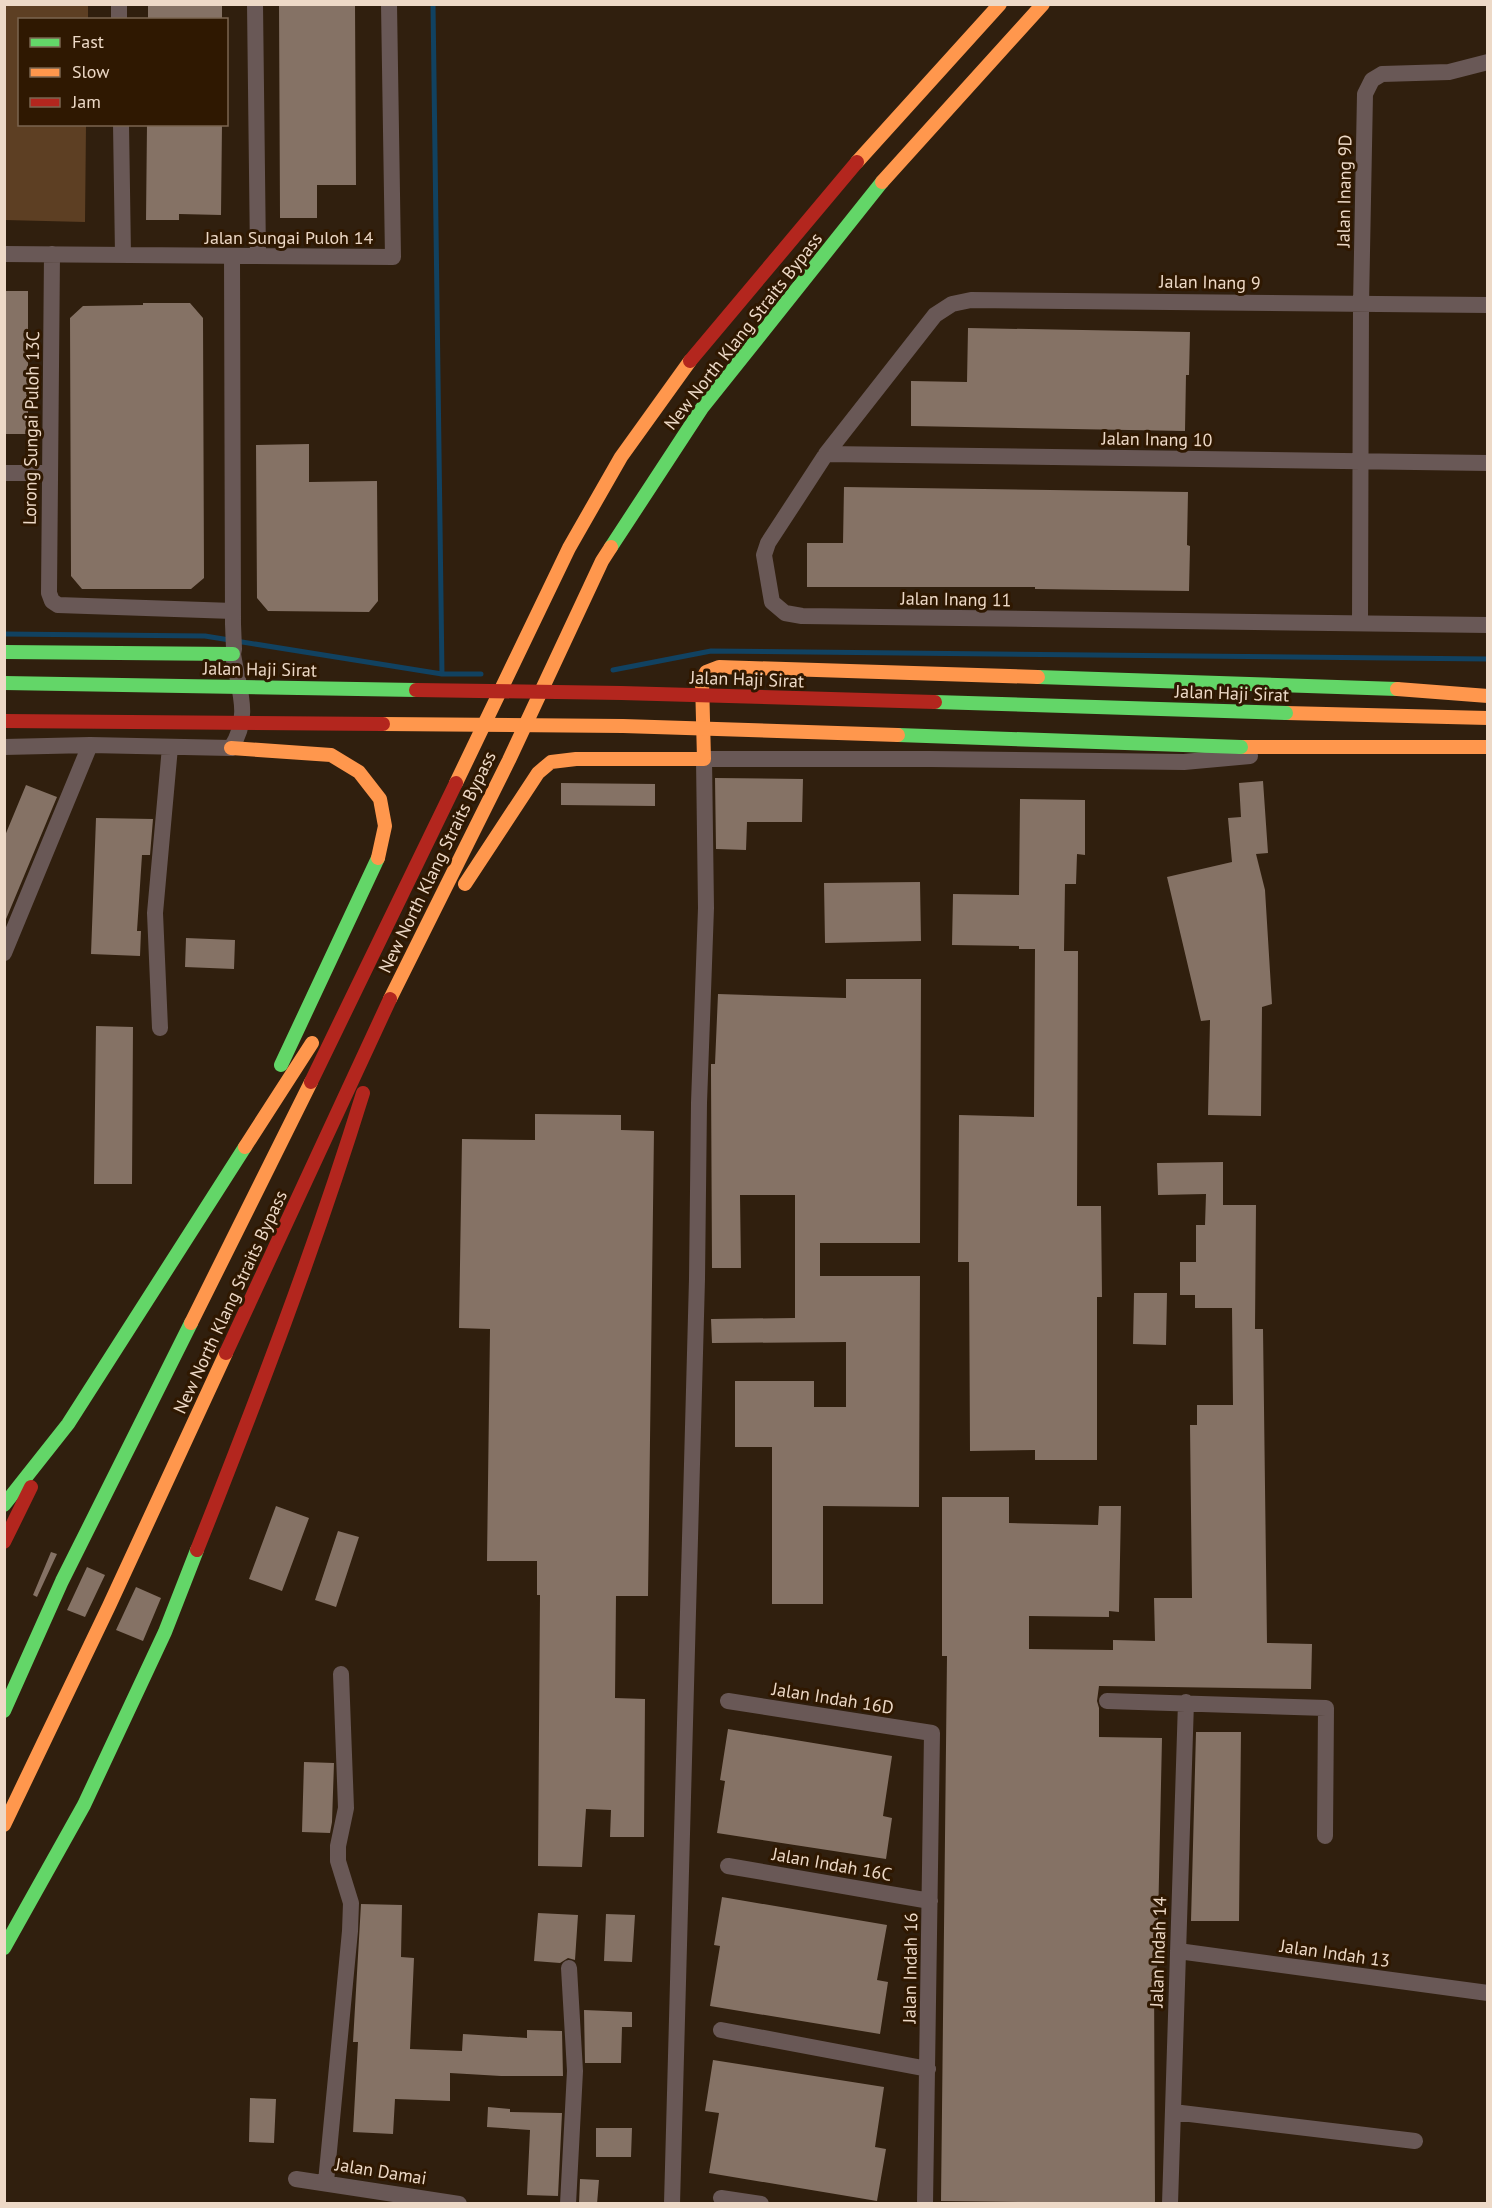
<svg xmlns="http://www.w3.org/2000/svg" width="1492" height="2208" font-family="'PT Sans',sans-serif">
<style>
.green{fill:#5d3f23}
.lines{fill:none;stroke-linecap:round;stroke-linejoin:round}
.stream{stroke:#114261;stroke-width:5}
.building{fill:#857265}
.street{stroke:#695856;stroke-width:16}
.fast{stroke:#63d668;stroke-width:14}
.slow{stroke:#ff974d;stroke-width:14}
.jam{stroke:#b3261e;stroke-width:14}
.fast-bridge{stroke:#63d668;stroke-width:14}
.slow-bridge{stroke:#ff974d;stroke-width:14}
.jam-bridge{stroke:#b3261e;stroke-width:14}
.labels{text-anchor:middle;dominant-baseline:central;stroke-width:6;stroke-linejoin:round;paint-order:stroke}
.street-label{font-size:18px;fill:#edd9c7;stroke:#2f1801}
</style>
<rect width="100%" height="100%" fill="#301f0e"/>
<!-- green -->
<path class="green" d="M5,4L88,5V19L20,20V124L86,125L85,222L5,220Z"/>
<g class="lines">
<!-- stream -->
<path class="stream" d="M4,634L205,636L442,674L433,4
M613,670L711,651L1488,659
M442,674H481"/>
</g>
<!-- building -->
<path class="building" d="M148,4H222V20H148Z
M279,4H355L356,185H317V218H280Z
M147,124H222L221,215L179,214V220H146Z
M4,291H28V434H4Z
M143,303H190L203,318L204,578L191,589H82L71,576L70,318L83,306L143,305Z
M968,328L1190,332L1189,375H1186L1185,431L911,426V381L967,382Z
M309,444V482L377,481L378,601L369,612L268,611L257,598L256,445Z
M844,487L1188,492L1187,545L1190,546L1189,591L1035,589V587H807V543H843Z
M715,778L803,779L802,822H747L746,850L716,849Z
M1263,781L1268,853L1256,854L1265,890L1272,1004L1262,1007L1261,1116L1208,1115L1210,1020L1201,1021L1167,877L1232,862L1228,818L1241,817L1239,783Z
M561,783L655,784V806L561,805Z
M26,785L57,797L4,924V838Z
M1020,799L1085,800V855L1077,854L1076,884H1065L1064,951H1078L1077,1206H1101L1102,1297H1097V1460H1035V1450L970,1451L969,1262H958L959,1115L1034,1117L1035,949H1019V946L952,945L953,894L1019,895Z
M96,818L153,819L150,855H142L137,931H141L140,956L91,954Z
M920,882L921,941L825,943L824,883Z
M186,938L235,940L234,969L185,967Z
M846,979H921L920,1243H820V1276H920L919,1507L823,1506V1604H772V1447H735V1381H814V1407H846V1342L712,1343L711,1319L795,1318V1195H740L741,1268H712L711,1075V1064H715L718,994L846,998Z
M96,1026L133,1027L132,1184H94Z
M535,1114L621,1115V1130L654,1131L648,1596H616L615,1698L645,1699L644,1837H610L611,1810L586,1809L582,1867L538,1866L540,1595H537V1561H487L490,1329L459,1328L462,1139L535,1140Z
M1223,1162V1205H1256L1255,1329H1263L1267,1643L1312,1644L1311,1689L1099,1686L1097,1701L1099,1708V1737L1162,1738L1157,1970H1154L1155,2204L941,2201L947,1656H942V1497H1009V1523L1098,1525L1099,1506H1121L1119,1612L1109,1611V1617L1029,1616V1649L1113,1650V1640L1155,1641L1154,1598H1192L1190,1425H1197V1405H1233L1232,1308H1195V1295H1180V1262H1196V1225H1205L1206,1194L1158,1195L1157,1163Z
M1134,1293H1167L1166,1345L1133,1344Z
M276,1506L309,1518L282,1591L249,1579Z
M338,1531L359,1537L336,1607L315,1600Z
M51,1552L57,1554L37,1597L33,1595Z
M87,1567L105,1575L85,1617L67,1610Z
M136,1587L161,1598L143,1641L116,1630Z
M728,1729L892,1756L883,1816L892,1818L886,1859L717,1833L725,1781L720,1780Z
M1196,1732H1241L1239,1921H1191Z
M304,1762L334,1763L332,1822L330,1833L302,1832Z
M722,1897L887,1925L877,1980L888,1982L880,2034L710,2006L720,1946L714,1945Z
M361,1904L402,1905L401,1957L414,1958L410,2049L462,2051L463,2034L527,2038V2030L562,2031L563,2076H501L450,2073V2101L395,2099L393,2134L353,2132L358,2042H353Z
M538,1913L578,1915L575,1960L568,1958L560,1963L534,1961Z
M606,1914L635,1915L632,1962L604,1961Z
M584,2010L632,2012V2027H622L621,2063H585Z
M713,2060L884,2087L875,2147L886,2149L877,2201L709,2173L719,2113L705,2111Z
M250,2098L276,2099L274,2143L249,2142Z
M488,2107L510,2109V2112L562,2113L558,2196L527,2195L530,2130L487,2127Z
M596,2128H632L631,2157H596Z
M580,2179L599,2180L597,2204H579Z"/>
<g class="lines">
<!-- street -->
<path class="street" d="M119,4V20
M255,4L258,256
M121,124L123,255
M4,254L393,257L389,4
M52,254L49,593L52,601L58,605L233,611
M1488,305L971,300L952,304L935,315L826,454L768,543L764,555L772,602L785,613L802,616L1488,625
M826,454L1488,463
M4,473H50
M1360,623L1361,305L1365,94L1372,80L1382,74L1449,72L1488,62
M4,747L90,745L231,748C252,716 238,688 233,654L234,649L233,624L232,256
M4,953L90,745
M160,1028L155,913L170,747
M728,1701L932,1733L925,2204
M1107,1701L1326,1708L1325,1836
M728,1866L930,1901
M1178,1951L1488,1993
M721,2030L928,2069
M1173,2112L1415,2141
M296,2179L459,2204
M326,2182L350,1931L351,1903L338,1861V1846L346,1808L341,1674
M721,2198L761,2204
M568,2204L575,2071L569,1968
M672,2204L697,1279L699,1103L706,908L704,759H930L1184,762L1250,756
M1170,2204L1186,1702"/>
<!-- fast -->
<path class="fast" d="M611,547L702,408L882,182
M4,652L233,654
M1038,677L1397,689
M281,1065L378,858
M4,1505L68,1424L245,1147
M4,1711L62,1581L191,1323
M4,1948L84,1805L165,1632L197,1550"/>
<!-- slow -->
<path class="slow" d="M857,162L1000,4
M882,182L1043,4
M1397,689L1488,696
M1286,713L1488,718
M1241,747H1488
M231,748L331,755L359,772L380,799L385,826L378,858
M704,759L702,681L706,672L719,667L1038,677
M456,783L569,548L621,457L690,361
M465,884L538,773L551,762L576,759H704
M390,999L509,760L602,561L611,547
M245,1147L312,1043
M191,1323L311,1082
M4,1825L109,1606L226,1353"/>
<!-- jam -->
<path class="jam" d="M690,361L857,162
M311,1082L456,783
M226,1353L390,999
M4,1542L31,1487
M197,1550C257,1399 315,1248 363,1093"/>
<!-- fast-bridge -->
<path class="fast-bridge" d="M4,683L416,690
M935,702L1286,713
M898,735L1241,747"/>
<!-- slow-bridge -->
<path class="slow-bridge" d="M383,724L623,726L898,735"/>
<!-- jam-bridge -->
<path class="jam-bridge" d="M416,690L621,693L935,702
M4,721L383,724"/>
</g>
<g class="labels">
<!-- street labels -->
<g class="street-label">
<text transform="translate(1344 191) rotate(-89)">Jalan Inang 9D</text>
<text x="289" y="237">Jalan Sungai Puloh 14</text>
<text transform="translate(1210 282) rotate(1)">Jalan Inang 9</text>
<text transform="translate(743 331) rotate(-52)">New North Klang Straits Bypass</text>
<text transform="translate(31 428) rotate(-89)">Lorong Sungai Puloh 13C</text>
<text transform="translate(1157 439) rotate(1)">Jalan Inang 10</text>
<text transform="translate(956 599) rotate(1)">Jalan Inang 11</text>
<text transform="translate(260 669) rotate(1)">Jalan Haji Sirat</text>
<text transform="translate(747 679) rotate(2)">Jalan Haji Sirat</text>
<text transform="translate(1232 693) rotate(2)">Jalan Haji Sirat</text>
<text transform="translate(437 862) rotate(-64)">New North Klang Straits Bypass</text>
<text transform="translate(230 1302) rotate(-65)">New North Klang Straits Bypass</text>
<text transform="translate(833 1698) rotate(9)">Jalan Indah 16D</text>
<text transform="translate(832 1864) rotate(10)">Jalan Indah 16C</text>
<text transform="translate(1158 1952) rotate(-88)">Jalan Indah 14</text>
<text transform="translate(1335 1953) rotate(8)">Jalan Indah 13</text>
<text transform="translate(910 1968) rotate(-89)">Jalan Indah 16</text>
<text transform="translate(381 2171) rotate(9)">Jalan Damai</text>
</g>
</g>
<!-- border -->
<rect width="1492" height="2208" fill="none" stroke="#edd9c7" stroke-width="12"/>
<!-- legend -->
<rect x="18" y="18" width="210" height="108" fill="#2f1801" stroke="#7b6550" stroke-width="1.5"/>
<rect x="30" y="38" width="30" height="9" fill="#63d668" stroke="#7b6550" stroke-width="1.5"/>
<text x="72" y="48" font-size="18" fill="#edd9c7">Fast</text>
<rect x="30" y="68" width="30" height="9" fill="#ff974d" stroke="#7b6550" stroke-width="1.5"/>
<text x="72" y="78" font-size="18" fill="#edd9c7">Slow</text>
<rect x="30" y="98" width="30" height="9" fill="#b3261e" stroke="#7b6550" stroke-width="1.5"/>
<text x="72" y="108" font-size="18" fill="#edd9c7">Jam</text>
</svg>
